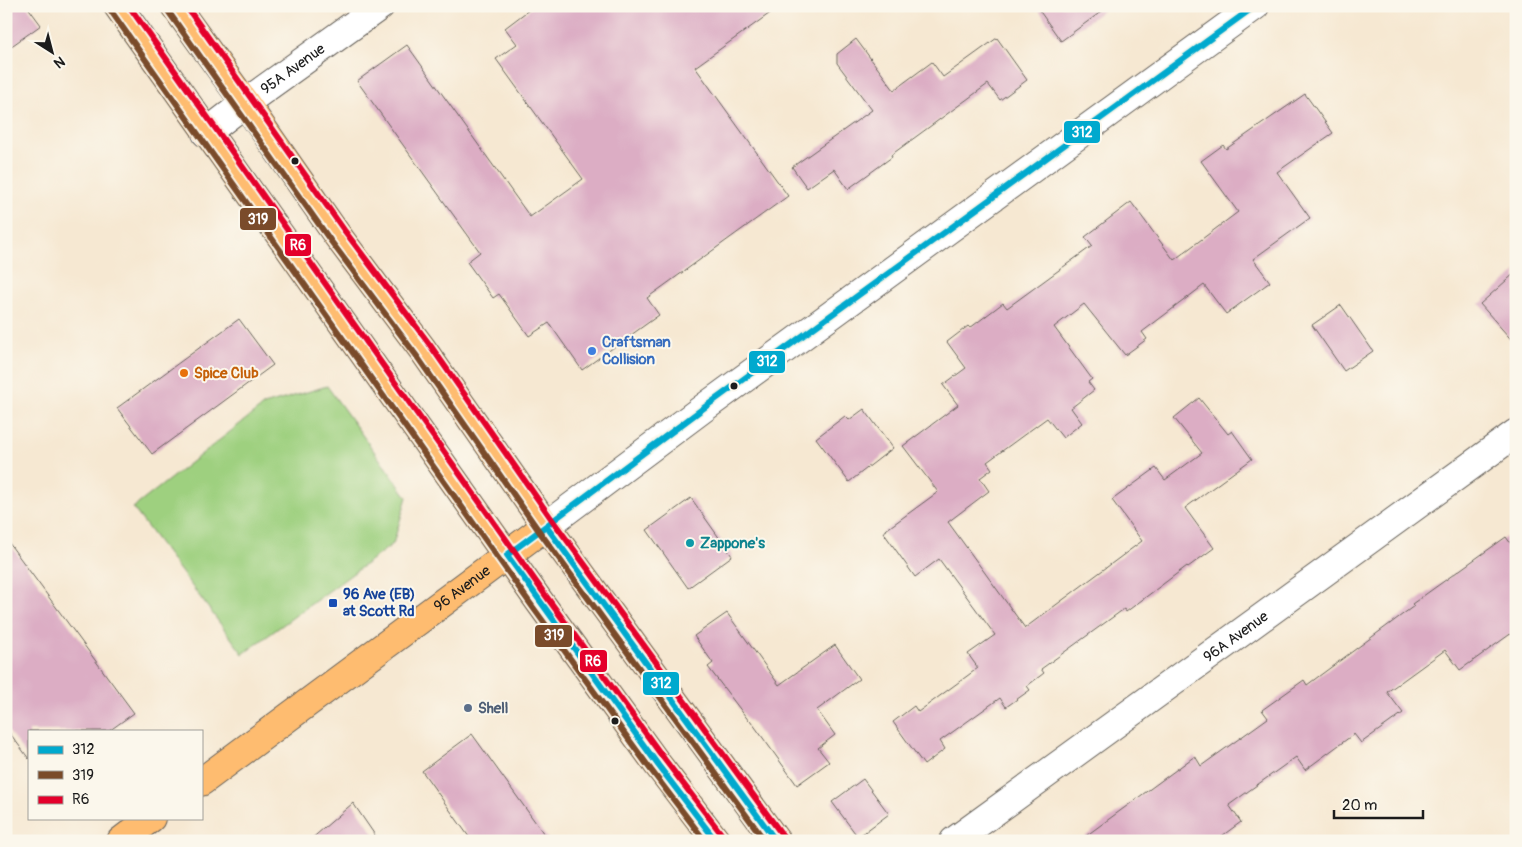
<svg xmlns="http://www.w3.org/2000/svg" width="1522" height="847" font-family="Pangolin,sans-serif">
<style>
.green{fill:#9ed07f;stroke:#5d764e}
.building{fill:#dcadc4}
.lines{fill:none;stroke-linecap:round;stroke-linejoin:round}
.minor-casing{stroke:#68635c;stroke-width:30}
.major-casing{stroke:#68635c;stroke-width:30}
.minor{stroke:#fff;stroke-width:28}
.major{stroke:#febc70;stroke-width:28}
.bus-1-casing{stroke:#fbf7ec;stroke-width:10}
.bus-2-casing{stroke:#fbf7ec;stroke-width:10}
.bus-3-casing{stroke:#fbf7ec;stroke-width:10}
.bus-1{stroke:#00a9ce;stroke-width:6}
.bus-2{stroke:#7a4b2a;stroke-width:6}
.bus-3{stroke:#e4002b;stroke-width:6}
.bus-dot{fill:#1c1c1c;stroke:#fbf7ec;stroke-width:2}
.shop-dot{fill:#3f7fe0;stroke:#fbf7ec;stroke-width:2}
.food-dot{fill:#e8710a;stroke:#fbf7ec;stroke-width:2}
.culture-dot{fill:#0f9aa8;stroke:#fbf7ec;stroke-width:2}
.transit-dot{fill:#1a4fb4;stroke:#fbf7ec;stroke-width:2}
.service-dot{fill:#5c6f8a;stroke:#fbf7ec;stroke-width:2}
.labels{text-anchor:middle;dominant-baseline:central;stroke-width:4;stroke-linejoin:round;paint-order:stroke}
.street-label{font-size:15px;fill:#1c1c1c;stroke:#fbf7ec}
.shop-label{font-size:15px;font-weight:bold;fill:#366cbe;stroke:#fbf7ec;text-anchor:start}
.food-label{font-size:15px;font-weight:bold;fill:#c56008;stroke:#fbf7ec;text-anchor:start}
.culture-label{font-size:15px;font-weight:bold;fill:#0d838f;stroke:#fbf7ec;text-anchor:start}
.transit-label{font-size:15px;font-weight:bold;fill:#164399;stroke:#fbf7ec;text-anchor:start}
.service-label{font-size:15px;font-weight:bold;fill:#4e5e75;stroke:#fbf7ec;text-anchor:start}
.line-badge{stroke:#fbf7ec;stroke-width:2}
.badge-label{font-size:14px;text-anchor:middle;font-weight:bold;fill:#fff}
</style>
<rect width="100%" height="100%" fill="#fbf7ec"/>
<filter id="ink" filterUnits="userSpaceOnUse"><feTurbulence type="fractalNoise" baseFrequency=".02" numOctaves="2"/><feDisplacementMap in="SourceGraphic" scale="10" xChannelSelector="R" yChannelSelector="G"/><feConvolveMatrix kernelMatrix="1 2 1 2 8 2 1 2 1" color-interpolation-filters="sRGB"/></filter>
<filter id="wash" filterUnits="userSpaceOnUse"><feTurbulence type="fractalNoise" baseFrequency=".0096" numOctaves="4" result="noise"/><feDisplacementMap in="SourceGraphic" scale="20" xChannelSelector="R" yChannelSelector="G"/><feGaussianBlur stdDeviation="1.12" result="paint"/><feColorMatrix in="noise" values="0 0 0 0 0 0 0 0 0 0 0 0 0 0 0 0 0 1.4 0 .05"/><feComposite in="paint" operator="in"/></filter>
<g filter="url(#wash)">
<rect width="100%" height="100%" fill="#f6e8d2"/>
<!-- green -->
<path class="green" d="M327,386L407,497L393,544L243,654L133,508L264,405Z"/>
<g id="blocks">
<!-- building -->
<path class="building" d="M6,6H27L41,25L6,50Z
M534,6H780L695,67L788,196L647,298L659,315L582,370L549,323L529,336L499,294L493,298L467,262L480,252L357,81L407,45L530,217L583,179L496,59L517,44L505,28Z
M1036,6H1109L1061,41Z
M997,38L1027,80L1000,100L988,84L891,155L892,157L848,189L834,169L807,188L792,167L872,110L837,63V54L856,39L894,90L932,62L943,77Z
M1305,94L1333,133L1277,172L1310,218L1253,259L1270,282L1226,314L1204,285L1142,332L1147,339L1125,355L1084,304L1054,327L1092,379L1088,382L1094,390L1071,408L1082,423L1063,438L1047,418L987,462L992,469L980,478L989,491L948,522L1025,628L1142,541L1112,500L1156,468L1165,480L1202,453L1174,418L1199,398L1228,434L1232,431L1252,459L1185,508L1214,548L1188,567L1187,566L1126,612L1124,609L1041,669L1044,673L1027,686L1030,690L1006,707L1000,698L940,741L945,749L924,765L893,722L914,706L918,712L978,668L968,654L995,635L939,559L915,577L883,532L938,492L903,446L958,405L943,385L966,368L947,342L968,326L970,328L1003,303L1007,308L1092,246L1085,237L1131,202L1174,260L1238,212L1201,161L1223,145L1226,149Z
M1516,272V345L1480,304Z
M1341,305L1373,351L1344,371L1312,325Z
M239,319L273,365L152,454L117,408Z
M864,409L893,448L849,482L816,438L845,416L849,420Z
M691,498L732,556L688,588L647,530Z
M1506,537L1516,551V630L1460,670L1445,650L1387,692L1403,713L1361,743L1354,734L1305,770L1296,757L1229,805L1241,822L1215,841H1079L1195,756L1201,766L1268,718L1262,710L1304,680L1307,685L1414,606L1412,604Z
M6,539L134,713L109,731H29V759L6,728Z
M727,613L779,685L835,645L859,679L817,710L835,735L818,748L829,762L797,785L750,720L749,721L708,667L713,663L694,636Z
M472,734L495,766L549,841H472L422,771Z
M863,779L889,814L858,837L832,802Z
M353,803L379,841H309Z"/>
</g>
</g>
<g filter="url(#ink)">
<use href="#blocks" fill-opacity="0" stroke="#68635c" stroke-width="1"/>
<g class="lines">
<!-- minor casing -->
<g class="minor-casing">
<g id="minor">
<path id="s1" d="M206,133L245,103L380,6"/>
<path d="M546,526L705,407L1255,6"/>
<path id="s2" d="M954,841L1516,433"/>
</g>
</g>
<!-- major casing -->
<g class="major-casing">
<g id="major">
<path d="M118,6L539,601L658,765L716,841"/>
<path d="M175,6L245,103L337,235L423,350L546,526L776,841"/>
<path id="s3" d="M201,782L546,526"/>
<path d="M121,841L151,818"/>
</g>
</g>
<!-- minor -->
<use href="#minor" class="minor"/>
<!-- major -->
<use href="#major" class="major"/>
<!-- bus-1 casing -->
<g class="bus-1-casing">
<path id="bus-1" d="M546,526L776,841
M716,841L658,765L507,555L705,407L1255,6"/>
</g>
<!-- bus-2 casing -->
<g class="bus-2-casing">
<path id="bus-2" d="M111,11L532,606L651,770L705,841
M168,11L330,240L416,355L539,531L765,841"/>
</g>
<!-- bus-3 casing -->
<g class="bus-3-casing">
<path id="bus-3" d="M129,6L546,596L665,760L723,836
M186,6L344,230L430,345L553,521L783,836"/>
</g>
<!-- bus-1 -->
<use href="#bus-1" class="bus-1"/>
<!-- bus-2 -->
<use href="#bus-2" class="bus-2"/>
<!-- bus-3 -->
<use href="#bus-3" class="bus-3"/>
</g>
</g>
<!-- markers -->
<g class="bus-dot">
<circle cx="295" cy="161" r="4.5"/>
<circle cx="734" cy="386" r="4.5"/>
<circle cx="615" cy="721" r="4.5"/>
</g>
<circle class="shop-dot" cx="592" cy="351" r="5"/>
<circle class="food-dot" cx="184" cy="373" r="5"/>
<circle class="culture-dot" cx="690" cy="543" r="5"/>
<rect class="transit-dot" x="328" y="598" width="10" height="10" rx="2.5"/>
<circle class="service-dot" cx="468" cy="708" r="5"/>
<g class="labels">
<!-- street labels -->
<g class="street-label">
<text stroke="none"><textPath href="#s1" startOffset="108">95A Avenue</textPath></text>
<text stroke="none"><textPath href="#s3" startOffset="325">96 Avenue</textPath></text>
<text stroke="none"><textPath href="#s2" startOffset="348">96A Avenue</textPath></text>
</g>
<!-- shop labels -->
<g class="shop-label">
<text x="602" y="342">Craftsman<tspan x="602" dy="17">Collision</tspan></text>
</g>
<!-- food labels -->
<g class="food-label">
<text x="194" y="373">Spice Club</text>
</g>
<!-- culture labels -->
<g class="culture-label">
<text x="700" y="543">Zappone's</text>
</g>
<!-- transit labels -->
<g class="transit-label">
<text x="343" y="594">96 Ave (EB)<tspan x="343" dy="17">at Scott Rd</tspan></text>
</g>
<!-- service labels -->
<g class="service-label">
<text x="478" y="708">Shell</text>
</g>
</g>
<g class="line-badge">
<rect x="1063" y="120" width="38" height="24" rx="5" fill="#00a9ce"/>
<rect x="239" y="207" width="38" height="24" rx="5" fill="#7a4b2a"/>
<rect x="284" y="233" width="28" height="24" rx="5" fill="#e4002b"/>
<rect x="748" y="350" width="38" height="24" rx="5" fill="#00a9ce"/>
<rect x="534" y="624" width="39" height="24" rx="5" fill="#7a4b2a"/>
<rect x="579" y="649" width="29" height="24" rx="5" fill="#e4002b"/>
<rect x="642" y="671" width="38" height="25" rx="5" fill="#00a9ce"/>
</g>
<g class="badge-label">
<text x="1082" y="137">312</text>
<text x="258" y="224">319</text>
<text x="298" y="250">R6</text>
<text x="767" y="366">312</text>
<text x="554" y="640">319</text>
<text x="593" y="666">R6</text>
<text x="661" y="688">312</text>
</g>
<!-- margin -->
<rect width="1522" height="847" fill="none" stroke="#fbf7ec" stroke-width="25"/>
<!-- legend -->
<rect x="28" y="730" width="175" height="90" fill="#fbf7ec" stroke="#a29f99"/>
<rect x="38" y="746" width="25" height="8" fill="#00a9ce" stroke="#a29f99"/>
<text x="72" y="754" font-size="15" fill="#1c1c1c">312</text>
<rect x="38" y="771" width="25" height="8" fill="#7a4b2a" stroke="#a29f99"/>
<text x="72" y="780" font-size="15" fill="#1c1c1c">319</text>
<rect x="38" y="796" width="25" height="8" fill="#e4002b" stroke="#a29f99"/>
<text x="72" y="804" font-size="15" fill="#1c1c1c">R6</text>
<!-- north arrow -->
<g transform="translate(52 52) rotate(144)" stroke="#fbf7ec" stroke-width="4" paint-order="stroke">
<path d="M0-4L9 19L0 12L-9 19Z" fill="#1c1c1c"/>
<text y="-8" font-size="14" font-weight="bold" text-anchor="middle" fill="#1c1c1c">N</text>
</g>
<!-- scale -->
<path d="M1334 810v8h89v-8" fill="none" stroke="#1c1c1c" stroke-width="2.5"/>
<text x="1342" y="810" font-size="15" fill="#1c1c1c" stroke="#fbf7ec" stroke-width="4" paint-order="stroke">20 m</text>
</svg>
